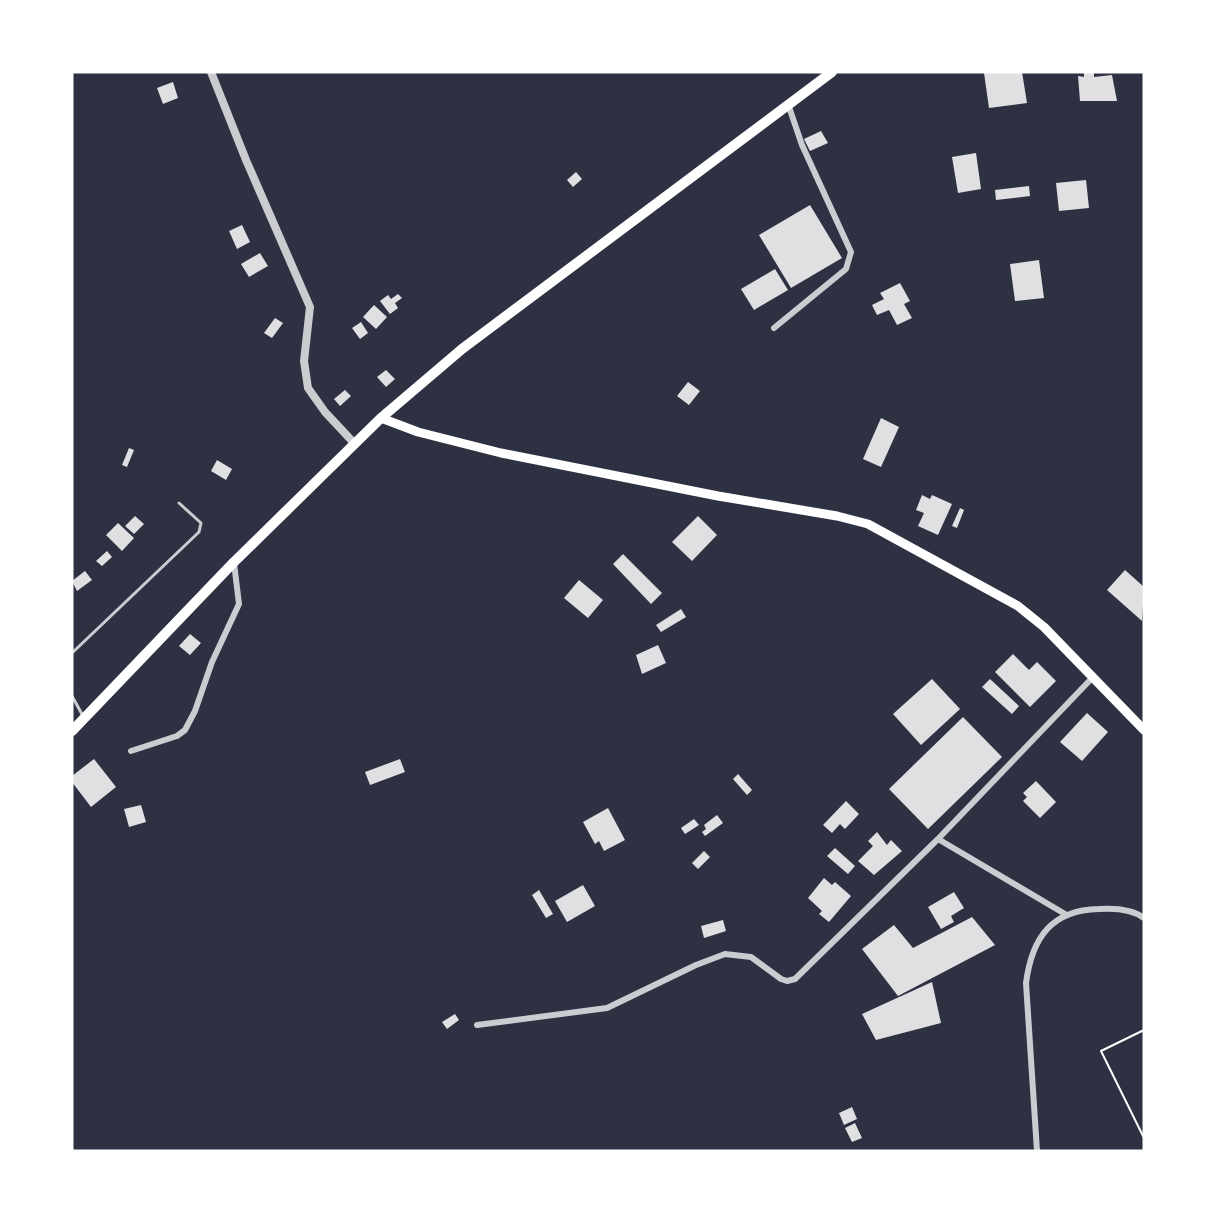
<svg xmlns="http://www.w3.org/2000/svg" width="1216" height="1223" font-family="Jost,sans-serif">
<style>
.building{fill:#e0e0e3}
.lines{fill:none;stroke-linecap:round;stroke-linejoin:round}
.path{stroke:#fff;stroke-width:2}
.service{stroke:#caccd0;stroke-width:3}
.minor{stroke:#caccd0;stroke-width:6}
.tertiary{stroke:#caccd0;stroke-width:8}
.secondary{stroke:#fff;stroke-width:9}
.trunk{stroke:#fff;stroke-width:10}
</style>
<rect width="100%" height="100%" fill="#2d3142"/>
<!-- building -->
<path class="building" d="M1022,72L1027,103L989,108L984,73Z
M1084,72H1094V77L1112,75L1117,101H1080L1078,76L1084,77Z
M173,82L178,98L163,104L157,88Z
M821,131L828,143L810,151L804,139Z
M976,153L981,189L958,193L952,157Z
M576,172L582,179L573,187L567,180Z
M1086,180L1089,208L1059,211L1056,183Z
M1029,186L1030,196L996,200L995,190Z
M810,205L842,258L791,288L759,235Z
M242,225L250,242L237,249L229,231Z
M260,253L268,266L249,277L241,264Z
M1039,260L1044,298L1015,301L1010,264Z
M775,269L788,290L754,310L741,289Z
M900,283L910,301L904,304L912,318L897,325L889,310L877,315L872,305L884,299L880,293Z
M398,294L402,298L395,303L398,308L390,314L380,301L388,295L391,299Z
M374,305L387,317L376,329L363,317Z
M275,318L283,323L272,338L264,333Z
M361,322L368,333L360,339L352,328Z
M386,370L395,379L386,387L377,377Z
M688,382L700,391L689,405L677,396Z
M345,390L351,396L340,406L334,399Z
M881,418L899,427L881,467L863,459Z
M129,448L134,450L127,467L122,465Z
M217,460L232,469L226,480L211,471Z
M922,495L930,499L932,495L952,504L938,535L918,526L924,513L916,510Z
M960,508L964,510L957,528L952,526Z
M135,516L144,524L134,534L125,526Z
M698,516L717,535L692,561L672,542Z
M118,523L134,538L122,551L106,535Z
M107,551L112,557L102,566L96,561Z
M623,554L662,593L651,604L613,564Z
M1125,570L1144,587L1142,621L1107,590Z
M85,571L92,580L77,591L72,581Z
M579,580L603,600L588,618L564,598Z
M681,609L686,617L661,632L656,625Z
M190,634L201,643L190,655L179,646Z
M658,645L666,663L642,674L636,655Z
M1013,654L1029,670L1037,662L1056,681L1030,707L995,672Z
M932,679L960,709L921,745L893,714Z
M990,679L1019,706L1012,714L982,687Z
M1087,713L1108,732L1082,761L1060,742Z
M963,717L1002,757L928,829L889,789Z
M94,759L116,787L91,807L72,782V776Z
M400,759L405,772L370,785L365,772Z
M738,774L752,790L747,795L733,779Z
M1036,781L1056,802L1040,818L1023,801L1027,797L1023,793Z
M846,801L859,814L845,829L840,824L832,833L823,825Z
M141,805L146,822L129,827L124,809Z
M608,808L625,840L604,851L599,841L595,844L583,822Z
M717,815L723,823L705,836L702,832L706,829L704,825Z
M694,819L699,825L685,834L681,828Z
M877,832L887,845L891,840L902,851L874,875L858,861L873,846L868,841Z
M835,848L855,866L848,874L827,856Z
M704,851L710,857L698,869L692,863Z
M824,878L832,885L835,882L851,896L829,922L819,914L822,911L808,898Z
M583,885L595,906L567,922L555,901Z
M539,890L553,914L546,918L532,895Z
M954,892L964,908L951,916L954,922L941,929L928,907Z
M972,917L995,945L898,996L862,949L894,925L913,948Z
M723,920L726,931L704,938L701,926Z
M932,982L941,1023L876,1040L862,1014Z
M455,1014L459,1020L447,1029L442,1022Z
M852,1107L857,1119L844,1125L839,1113Z
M855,1123L862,1138L852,1142L845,1128Z"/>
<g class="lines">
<!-- path -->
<path class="path" d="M1144,1030L1101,1051L1144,1138"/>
<!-- service -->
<path class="service" d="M72,653L199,532L201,523L179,503
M72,696L83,716"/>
<!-- minor -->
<path class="minor" d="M774,328L846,269L851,252L802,145L788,104
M131,751L177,736L185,730L195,711L212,662L239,604L234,563
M938,839L1065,914
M477,1025L607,1008L696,965L725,954L751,957L781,979L787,981L795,979L938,839L1093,677
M1037,1151L1026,983C1032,938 1051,910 1099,909C1114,908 1132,909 1144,918"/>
<!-- tertiary -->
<path class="tertiary" d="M211,72L246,160L310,307L304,361L308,388L325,412L354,443"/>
<!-- secondary -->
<path class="secondary" d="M381,418L418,432L501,453L718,496L837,516L868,524L1018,606L1044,627L1144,730"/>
<!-- trunk -->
<path class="trunk" d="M72,731L234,562L381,418L462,349L832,72"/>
</g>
<!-- border -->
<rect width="1216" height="1223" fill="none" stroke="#ffffff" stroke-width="147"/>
</svg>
